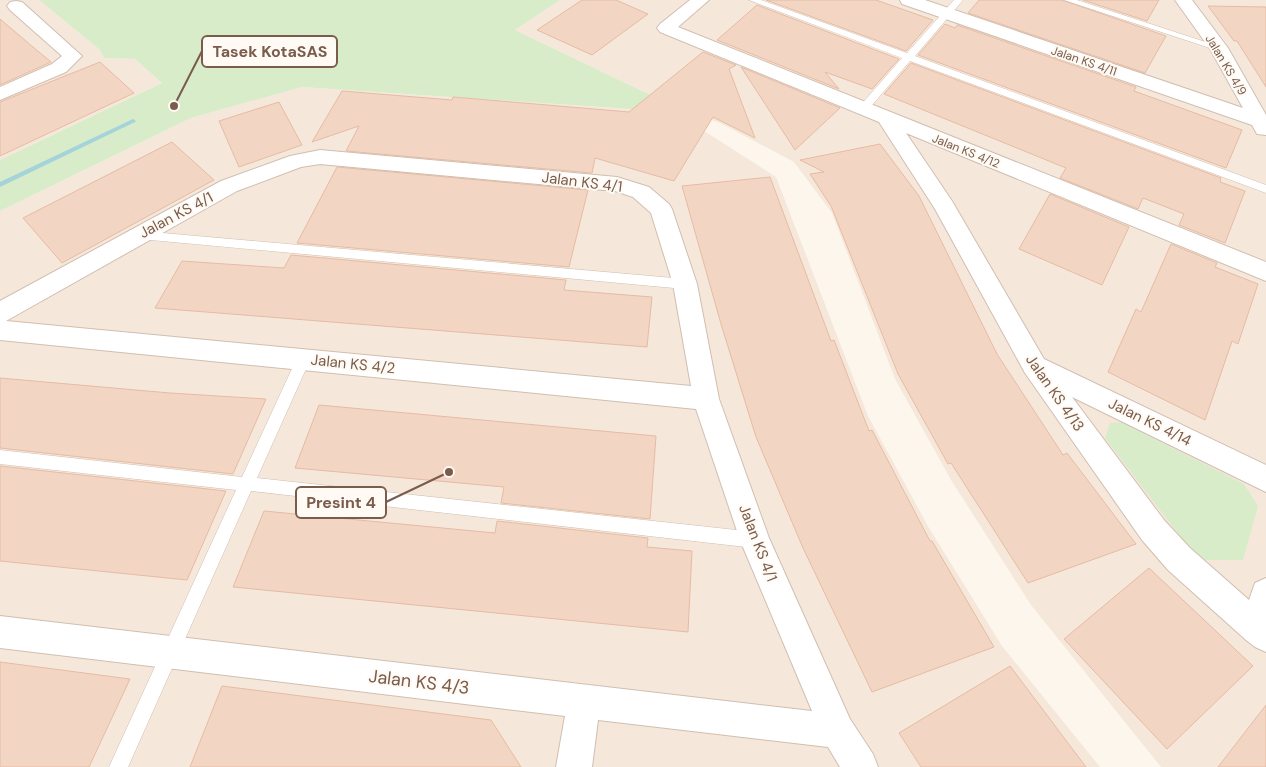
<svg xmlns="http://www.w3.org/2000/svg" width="1266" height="767" font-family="'DM Sans',sans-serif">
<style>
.residential{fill:#f5e8da}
.green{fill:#d8ecc9}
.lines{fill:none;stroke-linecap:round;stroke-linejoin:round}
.stream{fill:#a5d3da;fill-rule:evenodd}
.building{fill:#f3d5c3;stroke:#e6bba3}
.lane-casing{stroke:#d1beb0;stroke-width:1}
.street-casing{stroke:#d1beb0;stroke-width:2}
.lane{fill:#fff;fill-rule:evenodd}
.street{fill:#fff;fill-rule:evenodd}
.labels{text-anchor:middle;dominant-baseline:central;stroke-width:4;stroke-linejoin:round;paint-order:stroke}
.far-street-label{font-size:12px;fill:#7a5c4d;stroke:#fffaf3}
.street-label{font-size:15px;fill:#7a5c4d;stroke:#fffaf3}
.near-street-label{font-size:18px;fill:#7a5c4d;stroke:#fffaf3}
.leader{fill:none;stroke:#7a5c4d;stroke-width:2}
.callout-dot{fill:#7a5c4d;stroke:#fffaf3;stroke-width:2}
.callout{fill:#fffaf3;stroke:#7a5c4d;stroke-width:2}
.callout-label{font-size:16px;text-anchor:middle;font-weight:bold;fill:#7a5c4d}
</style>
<rect width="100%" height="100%" fill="#fdf6ec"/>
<!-- residential -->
<path class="residential" d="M0,0H39L100,50L104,58L135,59L162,83L0,160Z
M560,0H1266V767H1161L1031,605L951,480L895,379L832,213L794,162L722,124L665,102L515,30Z
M302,87L646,110L679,118L709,134L776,177L868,416L929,528L1002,646L1100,767H0V211L191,118Z"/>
<!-- green -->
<path class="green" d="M39,0H560L515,30L665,102L646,110L302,87L191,118L0,211V160L162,83L135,59L104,58L100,50Z
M1121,422L1244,484L1258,506L1243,560H1198L1105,438L1110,423Z"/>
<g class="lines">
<!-- stream -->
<path class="stream" d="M133,119L136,121L135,122L0,187V182Z"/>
</g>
<!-- building -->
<path class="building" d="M582,0H616L648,14L592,55L537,30Z
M766,0H876L933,20L906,51Z
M979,0H1062L1166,36L1145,73L968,13Z
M1083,0H1159L1147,21Z
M757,5L899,59L872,89L825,72L839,89L717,40Z
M1208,6L1266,7V87L1237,41H1234Z
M0,19L33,47L51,62L0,85Z
M945,24L955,28L957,25L1136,87L1134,91L1242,130L1226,168L918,55Z
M703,52L736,65L729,69L755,138L713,117L674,181L595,158L592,173L346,151L359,126L312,142L342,91L452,100L453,97L629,112Z
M100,62L134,93L0,156V102Z
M911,63L1221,178L1220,182L1245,191L1225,243L1179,225L1184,214L1143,198L1138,209L1060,178L1066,168L884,94Z
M741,67L840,108L795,150Z
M279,102L302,145L239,167L219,121Z
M172,142L214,180L62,263L23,218Z
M880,144L919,196L997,354L1063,455L1067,453L1136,544L1028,583L951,463L948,464L898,374L831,206L810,174L824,172L800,160Z
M337,167L588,190L569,267L297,243Z
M770,177L831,341L834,340L869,431L872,430L930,541H932L994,647L872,692L803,548L756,437L721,324L682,186Z
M1050,194L1129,227L1102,285L1019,249Z
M1171,244L1217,263L1215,267L1258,284L1238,344L1232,341L1205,420L1108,372L1136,309L1141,312Z
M291,255L566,280L564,290L652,297L647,347L155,308L182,261L284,268Z
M0,378L170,393L266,399L233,474L0,448Z
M319,405L656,436L650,519L501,503L504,487L295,468Z
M0,466L226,491L187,580L0,561Z
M264,511L495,533L497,521L648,538L647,547L692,551L688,632L233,587Z
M1149,568L1253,666L1167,749L1064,639Z
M0,662L130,679L89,767H0Z
M1010,666L1086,767H921L899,733Z
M222,686L491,720L521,767H190Z
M1266,705V767H1218Z"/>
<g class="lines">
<!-- lane casing -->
<g class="lane-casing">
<path id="lane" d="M749,0H761L907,53L954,0H963L915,56L1266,185V193L910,61L867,111H859L858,109L859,107L902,58Z
M1064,0H1077L1224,48L1219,51L1216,50Z
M140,231L685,279L689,281L691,284L689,287L685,289L140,239L134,235Z
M303,354L308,356L310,360L257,478L755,532L761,535L763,540L761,545L755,548L251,491L128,767H109L236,490L0,464V450L242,477L296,360L298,356Z"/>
</g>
<!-- street casing -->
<g class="street-casing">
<path id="street" d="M690,0H709L678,27L1266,262V281L906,133L952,201L1044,359L1266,465V492L1072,397L1164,520L1190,548L1249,600L1255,583L1266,578V652L1255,647L1246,640L1168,570L1142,540L1025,373L935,209L879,122L660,32L657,28L660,24Z
M900,0H925L1243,108L1210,49L1175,0H1192L1228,48L1266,115V135L1257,134L1252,125L902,4Z
M16,1L22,2L82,56L66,72L0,100V87L52,64L62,56L10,10L7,6L10,2Z
M320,150L617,177L649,187L669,204L672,209L697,284L719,399L769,538L850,719L873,754L878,767H840L828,747L598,720L592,767H556L565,716L0,648V616L812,711L740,540L696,409L0,340V301L221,181L290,156ZM320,164L615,191L633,197L651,213L673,284L691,386L6,321L237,191L301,167Z"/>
</g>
<!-- lane -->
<use href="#lane" class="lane"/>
<!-- street -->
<use href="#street" class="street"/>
</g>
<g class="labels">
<!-- far-street labels -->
<g class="far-street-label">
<text transform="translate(1084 61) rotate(19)">Jalan KS 4/11</text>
<text transform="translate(1226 65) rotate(59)">Jalan KS 4/9</text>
<text transform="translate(966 151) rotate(22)">Jalan KS 4/12</text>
</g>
<!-- street labels -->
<g class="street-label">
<text transform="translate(582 182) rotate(7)">Jalan KS 4/1</text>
<text transform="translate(176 215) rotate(-28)">Jalan KS 4/1</text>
<text transform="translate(353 364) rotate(6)">Jalan KS 4/2</text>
<text transform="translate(1055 393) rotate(55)">Jalan KS 4/13</text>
<text transform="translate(1150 422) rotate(26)">Jalan KS 4/14</text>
<text transform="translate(758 543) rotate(69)">Jalan KS 4/1</text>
</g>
<!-- near-street labels -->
<g class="near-street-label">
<text transform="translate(419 682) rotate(7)">Jalan KS 4/3</text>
</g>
</g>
<!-- callouts -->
<path class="leader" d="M174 106L202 51M449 472L386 502"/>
<g class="callout-dot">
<circle cx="174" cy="106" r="5"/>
<circle cx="449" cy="472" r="5"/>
</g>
<g class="callout">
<rect x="202" y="36" width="135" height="31" rx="5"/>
<rect x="296" y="487" width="90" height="31" rx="5"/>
</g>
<g class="callout-label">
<text x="270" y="57">Tasek KotaSAS</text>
<text x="341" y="508">Presint 4</text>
</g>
</svg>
